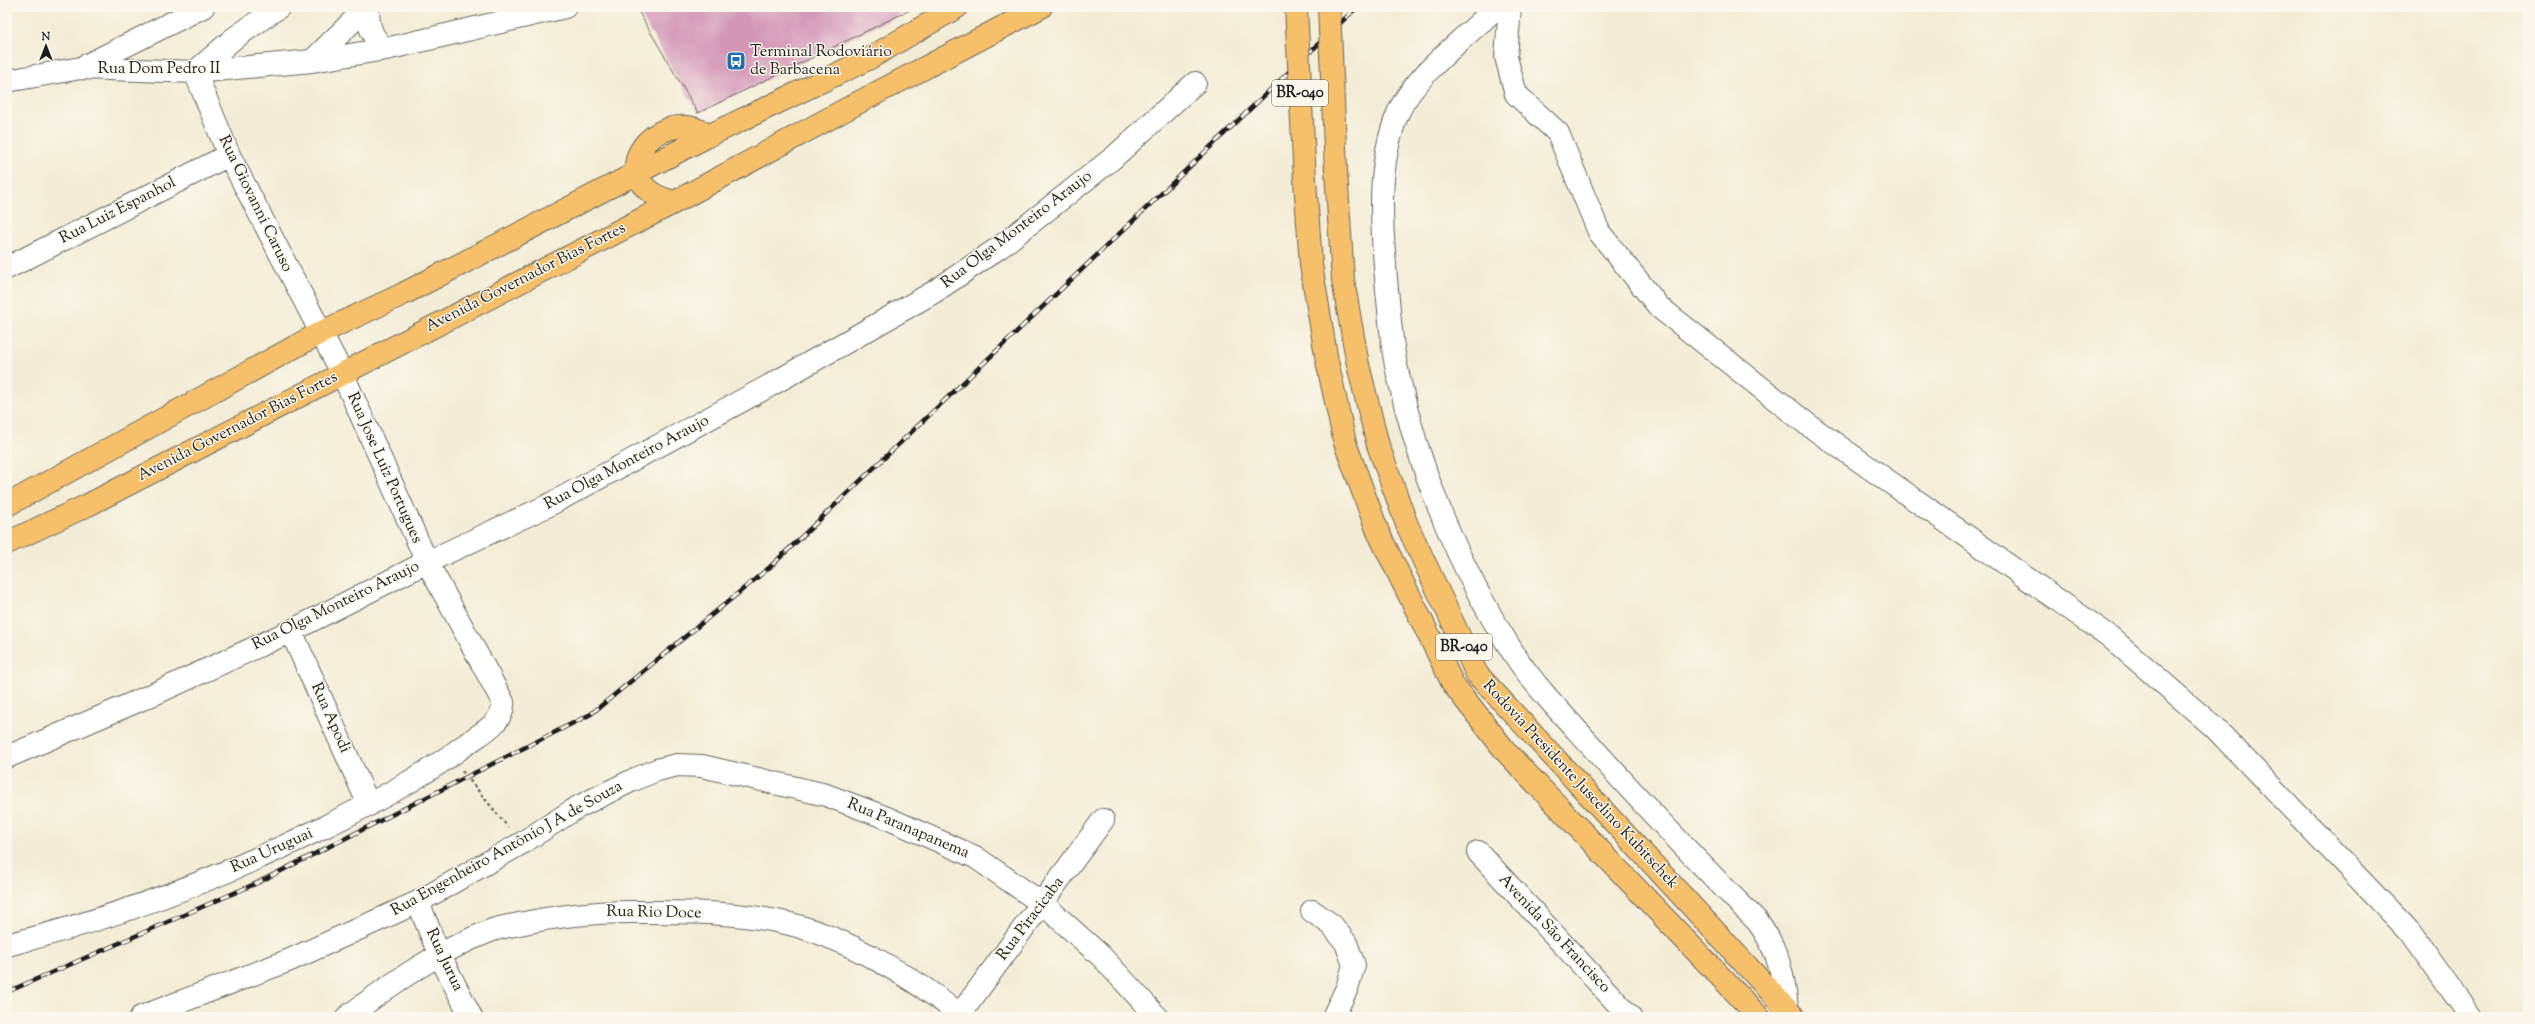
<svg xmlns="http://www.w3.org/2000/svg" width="2535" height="1024" font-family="'Sorts Mill Goudy',serif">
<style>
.building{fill:#d396b7}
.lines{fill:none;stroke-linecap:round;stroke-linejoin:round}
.minor-casing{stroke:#67655d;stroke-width:24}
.major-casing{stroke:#67655d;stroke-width:24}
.highway-casing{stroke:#67655d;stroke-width:24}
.path{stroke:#67655d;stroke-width:2.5;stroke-dasharray:3 3;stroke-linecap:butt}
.minor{stroke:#fff;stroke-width:22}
.major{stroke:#f6c06b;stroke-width:22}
.highway{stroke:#f6c06b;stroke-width:22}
.rail-casing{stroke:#1c1c1c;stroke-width:4.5}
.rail{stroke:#fbf7ec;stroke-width:3;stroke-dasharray:9;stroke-linecap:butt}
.highway-bridge-casing{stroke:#67655d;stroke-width:24;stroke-linecap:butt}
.highway-bridge{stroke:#f6c06b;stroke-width:22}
.labels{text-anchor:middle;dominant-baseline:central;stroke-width:3;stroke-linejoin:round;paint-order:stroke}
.shield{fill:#fbf7ec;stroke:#5f5e5a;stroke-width:1}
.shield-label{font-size:15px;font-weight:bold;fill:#1c1c1c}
.poi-label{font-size:16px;fill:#1c1c1c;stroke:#fbf7ec;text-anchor:start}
.street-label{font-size:16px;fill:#1c1c1c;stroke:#fbf7ec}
</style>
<rect width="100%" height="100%" fill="#fbf7ec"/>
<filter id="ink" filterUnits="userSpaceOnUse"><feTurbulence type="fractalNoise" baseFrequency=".025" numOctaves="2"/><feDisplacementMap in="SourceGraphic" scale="8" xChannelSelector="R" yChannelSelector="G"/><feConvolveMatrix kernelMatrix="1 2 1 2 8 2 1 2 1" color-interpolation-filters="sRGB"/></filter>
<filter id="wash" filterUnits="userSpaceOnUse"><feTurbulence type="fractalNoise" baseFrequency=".012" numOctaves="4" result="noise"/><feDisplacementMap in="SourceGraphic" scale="16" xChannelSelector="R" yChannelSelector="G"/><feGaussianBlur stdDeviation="0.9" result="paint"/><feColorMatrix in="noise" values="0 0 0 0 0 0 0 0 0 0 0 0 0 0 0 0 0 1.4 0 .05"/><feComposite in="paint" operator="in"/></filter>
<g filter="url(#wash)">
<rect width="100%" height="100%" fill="#f3ecd6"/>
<g id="blocks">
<!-- building -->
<path class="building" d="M642,7H916L698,113L637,9Z"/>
</g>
</g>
<g filter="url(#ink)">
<use href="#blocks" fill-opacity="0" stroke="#67655d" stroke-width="1"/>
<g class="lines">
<!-- minor casing -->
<g class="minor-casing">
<path id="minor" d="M368,7C368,26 371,38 386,49
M1497,7C1468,35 1414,76 1398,113C1375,169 1382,231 1387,290C1390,316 1391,344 1397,370C1418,469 1459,569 1514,654C1536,688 1567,719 1594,749C1647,809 1702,866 1758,922C1778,949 1784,976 1787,1009
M1510,7L1506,57L1516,94L1558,133L1599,232L1659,307L1807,424L2109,636L2214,727L2409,931L2471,1017
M312,61L367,7
M83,67L203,7
M7,81L81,68L195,72L312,61L386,49L565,7
M7,268L229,155
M291,631L369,805
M7,757L154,694L291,631L427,562L547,506L769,386L934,292L1000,247L1113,158L1195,83
M1478,852L1630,1017
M418,902L439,954L471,1017
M1312,911L1332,925L1346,943L1354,965L1347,988L1333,1017
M7,945C116,918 221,878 322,828C371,804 421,778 465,745C480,734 505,722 503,702L427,562L342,373L229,155L195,72L233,39L279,7
M141,1017L290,960L418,902L522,843L578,807L633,780L657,770L677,765L702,766L826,795L887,818L975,857L1043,904L1101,956L1157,1017
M347,1017C391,984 438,951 490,931C499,927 510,926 519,924C556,916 592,912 629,912C682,912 738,911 790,924C847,938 918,980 963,1017
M958,1017L1103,820"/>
</g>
<!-- major casing -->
<g class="major-casing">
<path id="major" d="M675,202C656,198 645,191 635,174C636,169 636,161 638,156C649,129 686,117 708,136
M7,505L320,333L403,294L708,136L870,58L957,7
M7,543L88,505L675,202L865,99L1041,7"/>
</g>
<!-- highway casing -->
<g class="highway-casing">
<path id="highway" d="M1336,171L1343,280L1358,365L1378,445L1407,525L1477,674L1794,1017
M1305,180L1311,265L1327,361L1345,443L1378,532L1453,684L1507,753L1759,1017"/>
</g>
<!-- path -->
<path class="path" d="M462,771L508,827"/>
<!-- minor -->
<use href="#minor" class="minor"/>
<!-- major -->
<use href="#major" class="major"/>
<!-- highway -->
<use href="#highway" class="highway"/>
<!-- rail casing -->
<g class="rail-casing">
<path id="rail" d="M7,992L257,883L591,714L770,567L1357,7"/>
</g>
<!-- rail -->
<use href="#rail" class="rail"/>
<!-- highway-bridge casing -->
<g class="highway-bridge-casing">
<path id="highway-bridge" d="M1296,7L1305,180
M1329,7L1336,171"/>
</g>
<!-- highway-bridge -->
<use href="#highway-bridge" class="highway-bridge"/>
</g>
</g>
<!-- icons -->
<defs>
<g id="bus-square" transform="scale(1)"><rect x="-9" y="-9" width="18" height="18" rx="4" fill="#1f6fb2" stroke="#fbf7ec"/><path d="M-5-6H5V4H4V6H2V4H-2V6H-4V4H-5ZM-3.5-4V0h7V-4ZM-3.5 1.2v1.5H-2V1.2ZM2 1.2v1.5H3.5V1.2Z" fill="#fff"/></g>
</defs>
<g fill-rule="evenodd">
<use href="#bus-square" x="736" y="61"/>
</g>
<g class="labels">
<!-- shield labels -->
<g class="shield">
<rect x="1272" y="80" width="56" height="26" rx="3"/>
<rect x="1436" y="634" width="56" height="26" rx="3"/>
</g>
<g class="shield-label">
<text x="1300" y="93">BR-040</text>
<text x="1464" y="647">BR-040</text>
</g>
<!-- poi labels -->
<g class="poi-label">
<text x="750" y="52">Terminal Rodoviário<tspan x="750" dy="18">de Barbacena</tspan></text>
</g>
<!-- street labels -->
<g class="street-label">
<text x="159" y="69">Rua Dom Pedro II</text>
<text transform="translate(255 204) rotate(64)">Rua Giovanni Caruso</text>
<text transform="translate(118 211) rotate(-27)">Rua Luiz Espanhol</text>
<text transform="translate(1017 230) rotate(-37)">Rua Olga Monteiro Araujo</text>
<text transform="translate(526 278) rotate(-27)">Avenida Governador Bias Fortes</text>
<text transform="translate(238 427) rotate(-27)">Avenida Governador Bias Fortes</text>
<text transform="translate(627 463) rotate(-28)">Rua Olga Monteiro Araujo</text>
<text transform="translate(384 468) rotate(66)">Rua Jose Luiz Portugues</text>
<text transform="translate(336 606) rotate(-26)">Rua Olga Monteiro Araujo</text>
<text transform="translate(330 718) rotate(66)">Rua Apodi</text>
<text transform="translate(1580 785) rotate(47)">Rodovia Presidente Juscelino Kubitschek</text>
<text transform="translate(908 829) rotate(23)">Rua Paranapanema</text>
<text transform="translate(507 849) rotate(-29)">Rua Engenheiro Antônio J A de Souza</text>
<text transform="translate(272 851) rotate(-24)">Rua Uruguai</text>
<text transform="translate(654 913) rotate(1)">Rua Rio Doce</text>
<text transform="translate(1031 919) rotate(-53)">Rua Piracicaba</text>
<text transform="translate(1554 934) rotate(47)">Avenida São Francisco</text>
<text transform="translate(444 960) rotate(65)">Rua Jurua</text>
</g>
</g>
<!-- margin -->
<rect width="2535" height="1024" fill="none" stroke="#fbf7ec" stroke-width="24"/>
<!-- north arrow -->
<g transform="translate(46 46)" stroke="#fbf7ec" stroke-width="3" paint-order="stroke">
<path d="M0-3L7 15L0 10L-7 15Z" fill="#1c1c1c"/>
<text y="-6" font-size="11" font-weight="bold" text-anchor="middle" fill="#1c1c1c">N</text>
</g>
</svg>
